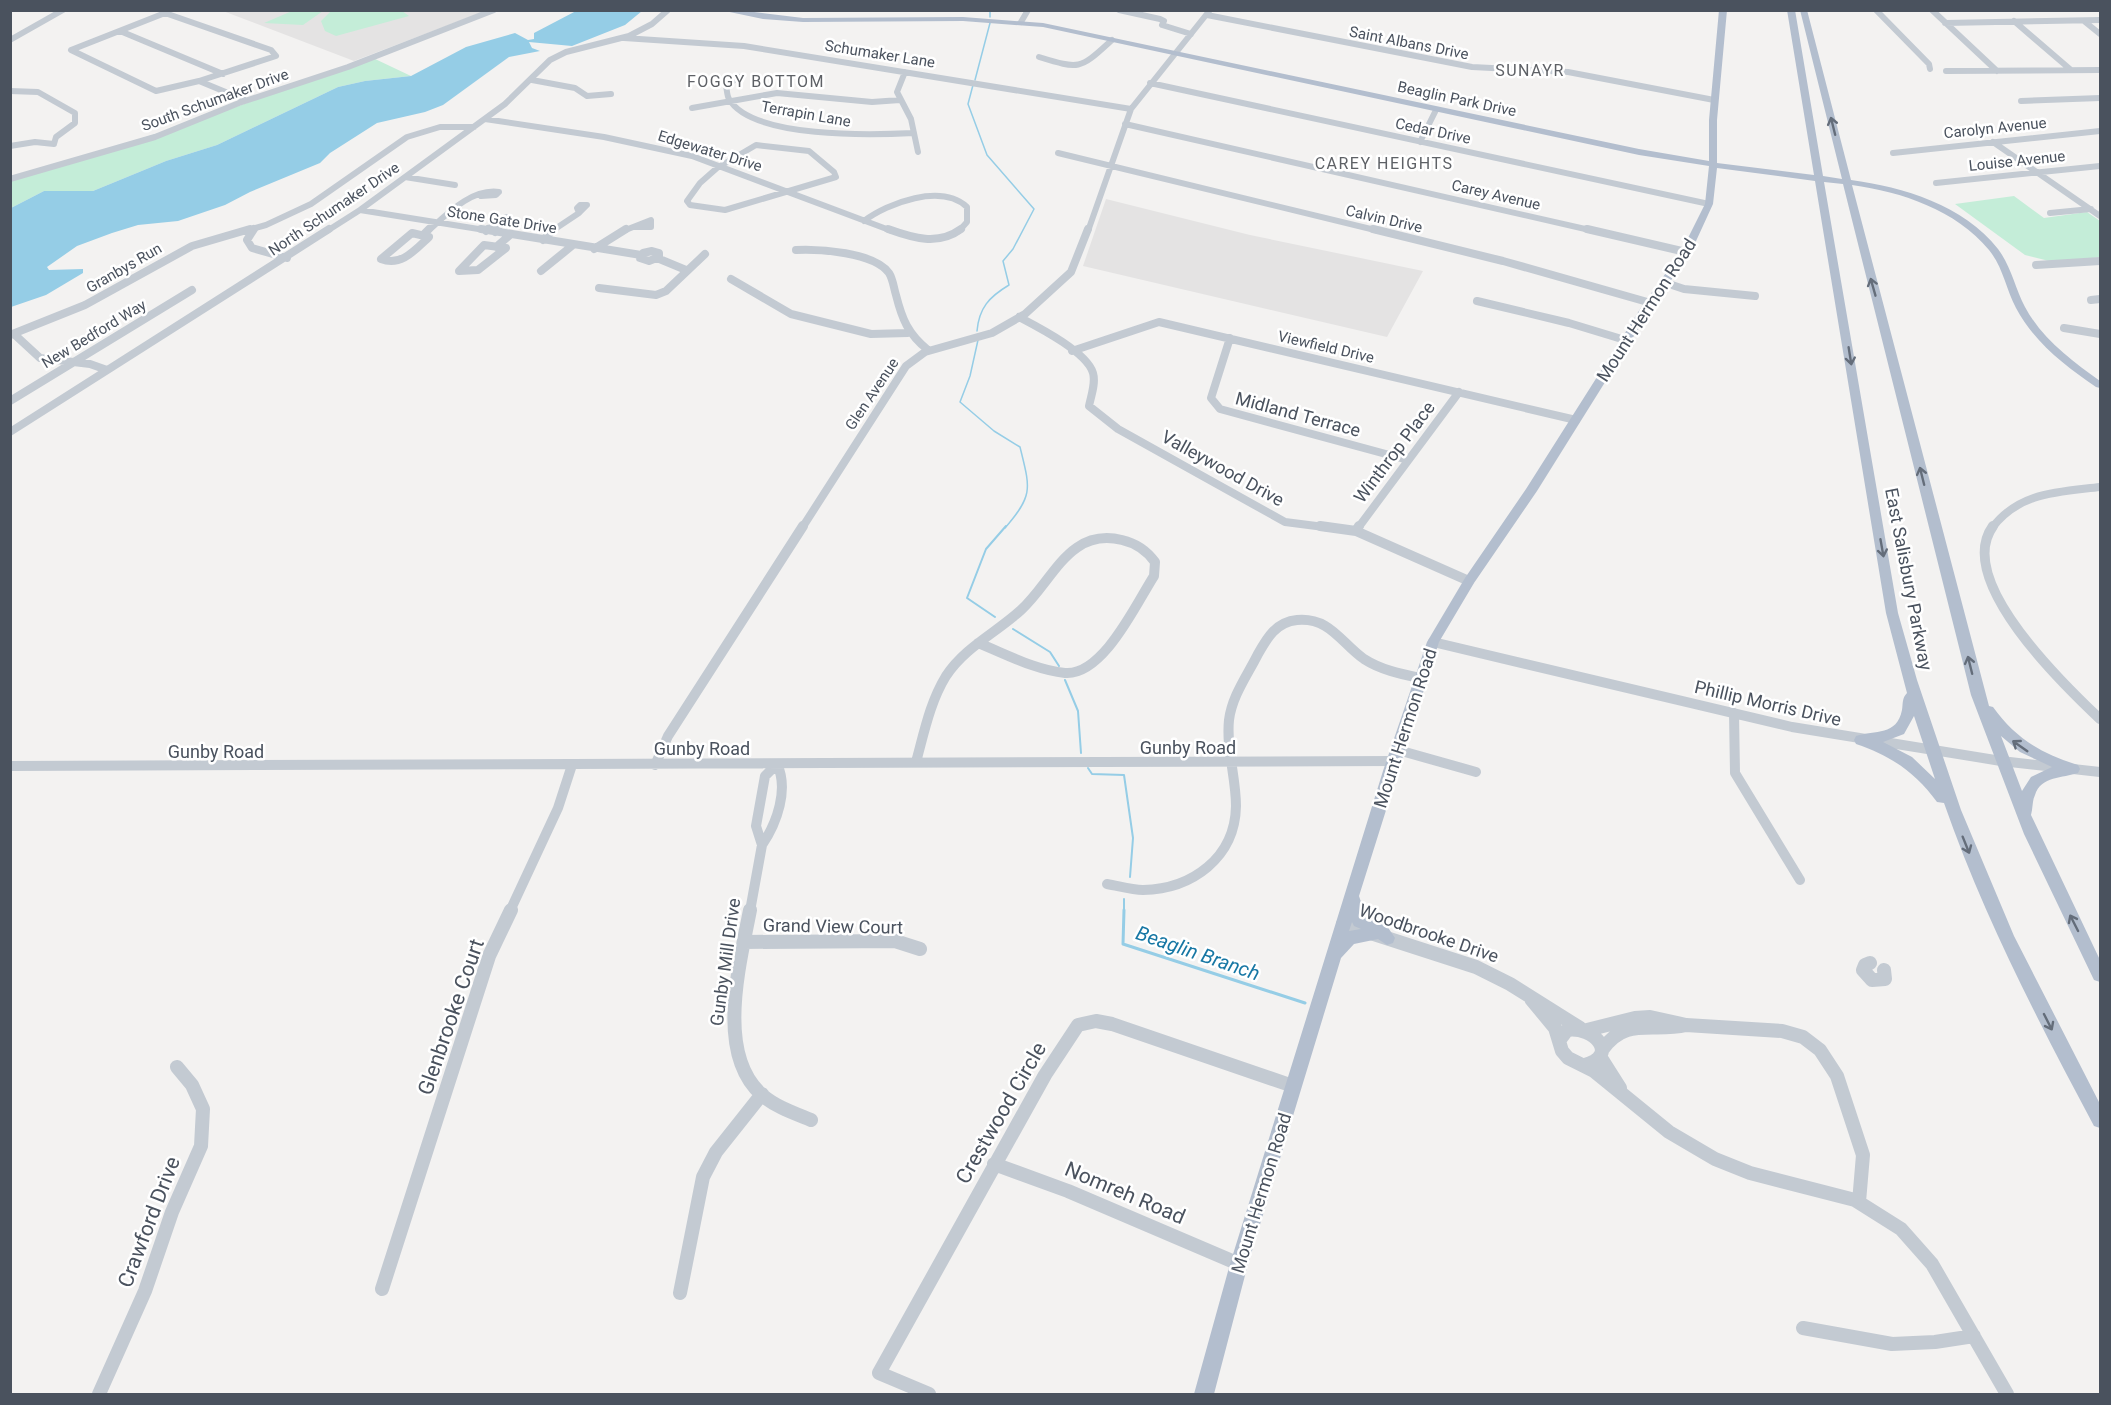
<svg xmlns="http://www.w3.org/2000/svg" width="2111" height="1405" font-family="Roboto,sans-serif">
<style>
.education{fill:#e4e3e3}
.green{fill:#c4edd8}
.water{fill:#95cde6}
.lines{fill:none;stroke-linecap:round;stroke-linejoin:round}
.stream-far2{stroke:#95cde6;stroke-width:1.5}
.stream-far1{stroke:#95cde6;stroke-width:2}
.stream{stroke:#95cde6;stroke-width:3}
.minor-far3{stroke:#c3cad2;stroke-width:6}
.minor-far2{stroke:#c3cad2;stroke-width:8}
.minor-far1{stroke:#c3cad2;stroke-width:10}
.minor{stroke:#c3cad2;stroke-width:14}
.major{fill:#b3bece;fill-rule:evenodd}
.oneway{stroke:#646d7a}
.labels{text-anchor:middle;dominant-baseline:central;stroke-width:5;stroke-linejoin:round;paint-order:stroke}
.far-street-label{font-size:15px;fill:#4a525e;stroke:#fff}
.far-neighbourhood-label{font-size:16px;letter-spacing:1.5px;fill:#5e6166;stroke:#fff}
.street-label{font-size:18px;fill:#4a525e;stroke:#fff}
.water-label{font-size:20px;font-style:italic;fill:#1777a4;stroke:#fff}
.near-street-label{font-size:21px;fill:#4a525e;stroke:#fff}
</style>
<rect width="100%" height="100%" fill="#f3f2f1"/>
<!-- education -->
<path class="education" d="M223,11H485L354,61Z
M1106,199L1250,235L1423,271L1387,337L1083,266Z"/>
<!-- green -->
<path class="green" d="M332,10L402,11L409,16L336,36L325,31L321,21Z
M292,11V10L323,11L303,25L264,23Z
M373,58L411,76L365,81L338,87L217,145L166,161L93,191H44L11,208V179L194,122Z
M2014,196L2044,218L2087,212L2100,221V257L2057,263L2025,255L1955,204Z"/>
<!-- water -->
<path class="water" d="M576,11H642L625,25L572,46L529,42L532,48L540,51L509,57L443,105L425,112L377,123L330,153L320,163L250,192L225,205L178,221L138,225L112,233L77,246L47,267L49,270L83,269V273L46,295L11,307V208L44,191H93L166,161L217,145L338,87L365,81L411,76L466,47L515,33L528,40L534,39V33Z"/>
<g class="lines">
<!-- stream-far2 -->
<path class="stream-far2" d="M990,10V17
M975,80L990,23
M973,85L968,104L987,155L1034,209L1013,249L1003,261L1009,285C989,297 979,308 977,331
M978,340L970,376L960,402L994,431L1020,447C1030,488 1034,495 1005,528"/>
<!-- stream-far1 -->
<path class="stream-far1" d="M995,617L967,598L986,549L1006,526
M1013,629L1050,652L1059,666
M1065,680L1078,711L1081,753
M1088,768L1092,774L1124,775L1133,838L1130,877
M1124,911V899"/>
<!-- stream -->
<path class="stream" d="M1124,910L1123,944L1305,1003"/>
<!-- minor-far3 -->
<path class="minor-far3" d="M1119,10L1160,19L1164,21L1162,25L1191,34
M1876,10L1929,64L1930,69
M1932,10L1997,71
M165,13L271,50L276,56L199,81L156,91L71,50Z
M1207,15L1472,67L1568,72L1714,100
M2014,21L2071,70
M2084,21L2100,34
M1021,22L1028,10
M1945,23L2100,20
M120,31L223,74
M624,38L744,46L1131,109
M10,40L63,10
M1039,57C1081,70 1080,69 1112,40
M1946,71L2100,70
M905,72L897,92L911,119L918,152
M738,77L726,86C727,90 727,96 729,99C752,139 874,135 914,133
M532,80L575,88L587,96L611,94
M199,81L245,100
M1150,83L1709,204
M10,91L38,92L75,113V123L56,137L54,144
M2021,101L2100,98
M692,108L777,93L872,102L900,100
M485,119L604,137L692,156L892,231
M1125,124L1594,231
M1420,142L1436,110
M1993,142L2100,216
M756,145L809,151L834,172L836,177L725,210L690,205L687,201L700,183L717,168Z
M10,146L35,142L54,144
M1058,153L1379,231
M1893,153L2100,131
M405,177L455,185
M10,179L155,137L239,103L348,67L494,10
M1936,183L2100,166
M580,205H587L579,213L577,208Z
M360,210L491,231
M2050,213L2091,209
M864,221C888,203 941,183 967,207V222L959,231
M245,231L266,225L311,204L407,137L440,127H474
M253,231L254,229
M327,231L360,210L505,104L550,60L566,52L629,36L652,24L668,10
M428,231C447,214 472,188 499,192L496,195L481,196
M486,231L500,219L508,217L496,231
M552,231L579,213
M623,231L651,220V227H635
M1088,231L1131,109L1210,10"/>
<!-- minor-far2 -->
<path class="minor-far2" d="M254,229L247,240L252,248L287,258
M481,229L641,255
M888,229C913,238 938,246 961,229
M1373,229L1503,261L1651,303
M1587,229L1686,252
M486,231L488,229
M495,232L497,229
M412,233L429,237C415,250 401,267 381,259Z
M423,235L429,229
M543,240L554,229
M484,245L506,248L478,270L459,271Z
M496,247L510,235
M594,249L626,229
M796,250C819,249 874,252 889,273C893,279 894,289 896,295C902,319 908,334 928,350
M652,251L659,253V257L649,261L640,258L643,253Z
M657,258L686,270
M2036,265L2100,261
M541,271L573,245
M731,279L791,314L871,334L908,333
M1666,283L1684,289L1755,296
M599,288L656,295L666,291L705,254
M2091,300L2100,299
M1477,301L1569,323L1625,340
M1019,317C1038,327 1087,352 1093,373C1096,383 1091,396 1089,406L1118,429L1285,522L1332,528
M2064,328L2100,334
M14,334L40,358L90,364L107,370
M10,335L85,305L192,246L250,229
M1230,338L1211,398L1220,409L1408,460
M1072,351L1159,322L1576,420
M10,401L192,290
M10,432L329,229
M802,528L906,366L925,352L992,333L1025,314L1071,272L1088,229
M1358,528L1459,392
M1992,528C2019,492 2058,492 2100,487"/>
<!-- minor-far1 -->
<path class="minor-far1" d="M1320,526L1356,531L1469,581
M1993,526C1954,580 2064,685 2100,719
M1356,531L1359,526
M1433,642L1792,727L2001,761L2100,772
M1734,713L1735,773L1800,880
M1398,750L1476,772
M916,762C924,733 930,702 946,676C965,647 996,633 1021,610C1053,581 1069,527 1122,540C1135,543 1147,551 1155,562L1154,576C1136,604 1103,676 1065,673C1035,670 1006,654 978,643
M777,764C789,789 777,823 762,845L756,826L765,776Z
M655,765L668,736L803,526
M10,766L1393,761
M1107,884C1119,886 1131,890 1143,890C1192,889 1235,858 1236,806C1236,777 1226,749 1229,720C1232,696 1247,676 1258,654C1267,638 1276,622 1297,620C1330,617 1341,643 1364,659C1381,670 1401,674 1420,678
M510,911L558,808L572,765
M750,911L762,845"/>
<!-- minor -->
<path class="minor" d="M750,910C740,963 715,1054 762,1095C776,1107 794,1113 811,1120
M1343,924L1476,967L1510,984L1580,1028
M744,942L895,941L920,949
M1870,963L1865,965L1863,970L1872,980L1885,979L1884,970
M1531,999L1555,1028L1562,1051L1568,1058L1594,1071L1669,1132L1715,1159L1750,1173L1855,1200L1901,1229L1932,1264L2007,1394
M1587,1030L1635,1018L1650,1017L1686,1025L1782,1031L1803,1037L1820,1050L1837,1076L1863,1155L1859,1202
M1561,1038L1567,1030C1594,1026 1620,1055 1585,1065
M1602,1050C1626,1016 1652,1033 1686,1025
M1601,1058L1620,1088
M994,1164L1068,1191L1239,1264
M382,1289L489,956L511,910
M680,1293L703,1177L716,1152L762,1094
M1803,1328L1892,1344L1935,1342L1974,1336
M99,1394L145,1291L172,1212L201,1146L203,1109L192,1085L177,1067
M929,1394L879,1373L1045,1075L1078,1025L1096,1021L1112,1024L1293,1086"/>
<!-- major -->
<path class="major" d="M720,10H739L803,18L963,17L1043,23L1639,149L1709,161V120L1719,10H1727L1717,120V163L1814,175L1787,10H1795L1823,176L1842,179L1800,10H1807L1851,180C1903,187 1964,205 1998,249C2011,266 2015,288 2025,307C2042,339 2072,361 2100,381V388L2096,387C2065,366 2034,342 2016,308C2006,289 2003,267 1989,250C1956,210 1902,192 1852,185L1989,706L1993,707C2015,738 2042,754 2078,765L2080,769L2078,773C2063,778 2041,776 2035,795C2032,801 2033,808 2031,815L2100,960V982L2094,980L2024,834L1971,695L1843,184L1824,182L1898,613L1917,680L1961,810L2014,936L2100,1104V1128L2094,1126C2038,1021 1983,915 1944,803L1937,802C1915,772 1891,756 1856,744L1854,740L1856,736C1875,730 1897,736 1902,710C1903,703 1902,698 1907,693L1886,613L1815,181L1717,168L1713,204L1691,252L1652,307L1537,491L1474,583L1439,642L1359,896L1366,917L1387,926L1395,938L1393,943L1387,945L1378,939L1354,944L1341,958L1248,1264L1214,1394H1194L1230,1264L1383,771L1427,642L1465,578L1526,489L1642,306L1681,252L1705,204L1709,166L1639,155L1043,27L963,21L803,22L763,19ZM1914,716L1935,779L1912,757L1883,742L1904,734ZM2001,736L2020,752L2052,767L2031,777L2022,791ZM1352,922L1354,926L1361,929L1349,931Z"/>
</g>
<!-- one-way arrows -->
<defs><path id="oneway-shaft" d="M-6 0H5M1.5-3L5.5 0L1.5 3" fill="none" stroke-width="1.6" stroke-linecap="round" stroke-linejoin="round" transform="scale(1.5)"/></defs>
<g class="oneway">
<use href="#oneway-shaft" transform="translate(1833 126) rotate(-104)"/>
<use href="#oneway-shaft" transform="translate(1873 287) rotate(-106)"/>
<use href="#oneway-shaft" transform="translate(1850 356) rotate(81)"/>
<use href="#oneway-shaft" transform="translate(1922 476) rotate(-104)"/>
<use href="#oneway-shaft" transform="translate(1882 548) rotate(80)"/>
<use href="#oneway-shaft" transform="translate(1970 665) rotate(-104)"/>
<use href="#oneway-shaft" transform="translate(2020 746) rotate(-145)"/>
<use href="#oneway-shaft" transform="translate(1966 845) rotate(68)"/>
<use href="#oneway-shaft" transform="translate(2074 923) rotate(-117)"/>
<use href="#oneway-shaft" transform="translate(2048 1022) rotate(63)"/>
</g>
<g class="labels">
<!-- far-street labels -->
<g class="far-street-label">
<text transform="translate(1409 43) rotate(11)">Saint Albans Drive</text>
<text transform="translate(880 54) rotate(9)">Schumaker Lane</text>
<text transform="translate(1457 99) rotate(12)">Beaglin Park Drive</text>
<text transform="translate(215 100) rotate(-20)">South Schumaker Drive</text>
<text transform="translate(806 114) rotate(10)">Terrapin Lane</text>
<text transform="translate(1995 128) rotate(-6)">Carolyn Avenue</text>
<text transform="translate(1433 131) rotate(12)">Cedar Drive</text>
<text transform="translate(710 151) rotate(17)">Edgewater Drive</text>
<text transform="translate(2017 161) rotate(-6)">Louise Avenue</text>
<text transform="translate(1496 195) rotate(13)">Carey Avenue</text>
<text transform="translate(334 209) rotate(-34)">North Schumaker Drive</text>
<text transform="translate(1384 219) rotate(13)">Calvin Drive</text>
<text transform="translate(502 220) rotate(9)">Stone Gate Drive</text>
<text transform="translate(124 268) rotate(-30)">Granbys Run</text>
<text transform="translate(94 334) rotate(-31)">New Bedford Way</text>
<text transform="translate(1326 347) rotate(13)">Viewfield Drive</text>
<text transform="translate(872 394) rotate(-56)">Glen Avenue</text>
</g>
<!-- far-neighbourhood labels -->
<g class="far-neighbourhood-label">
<text x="1530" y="70">SUNAYR</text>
<text x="756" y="81">FOGGY BOTTOM</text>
<text x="1384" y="163">CAREY HEIGHTS</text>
</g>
<!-- street labels -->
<g class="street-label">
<text transform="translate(1646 310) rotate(-57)">Mount Hermon Road</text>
<text transform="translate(1298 414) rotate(15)">Midland Terrace</text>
<text transform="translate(1394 452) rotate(-53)">Winthrop Place</text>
<text transform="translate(1223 468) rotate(29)">Valleywood Drive</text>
<text transform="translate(1909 579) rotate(79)">East Salisbury Parkway</text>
<text transform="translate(1768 703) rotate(13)">Phillip Morris Drive</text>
<text transform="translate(1405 728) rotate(-72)">Mount Hermon Road</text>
<text x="1188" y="747">Gunby Road</text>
<text x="702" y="748">Gunby Road</text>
<text x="216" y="751">Gunby Road</text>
<text transform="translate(833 926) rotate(1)">Grand View Court</text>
<text transform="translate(1429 933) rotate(19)">Woodbrooke Drive</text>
<text transform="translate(725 962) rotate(-82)">Gunby Mill Drive</text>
<text transform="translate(1261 1193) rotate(-73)">Mount Hermon Road</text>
</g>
<!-- water labels -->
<g class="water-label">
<text transform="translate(1198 953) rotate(19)">Beaglin Branch</text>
</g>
<!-- near-street labels -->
<g class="near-street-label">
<text transform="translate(451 1017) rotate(-71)">Glenbrooke Court</text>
<text transform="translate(1001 1113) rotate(-60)">Crestwood Circle</text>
<text transform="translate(1125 1193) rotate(23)">Nomreh Road</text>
<text transform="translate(149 1222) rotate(-69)">Crawford Drive</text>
</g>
</g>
<!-- border -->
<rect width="2111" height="1405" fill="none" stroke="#4a525e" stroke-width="24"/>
</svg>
